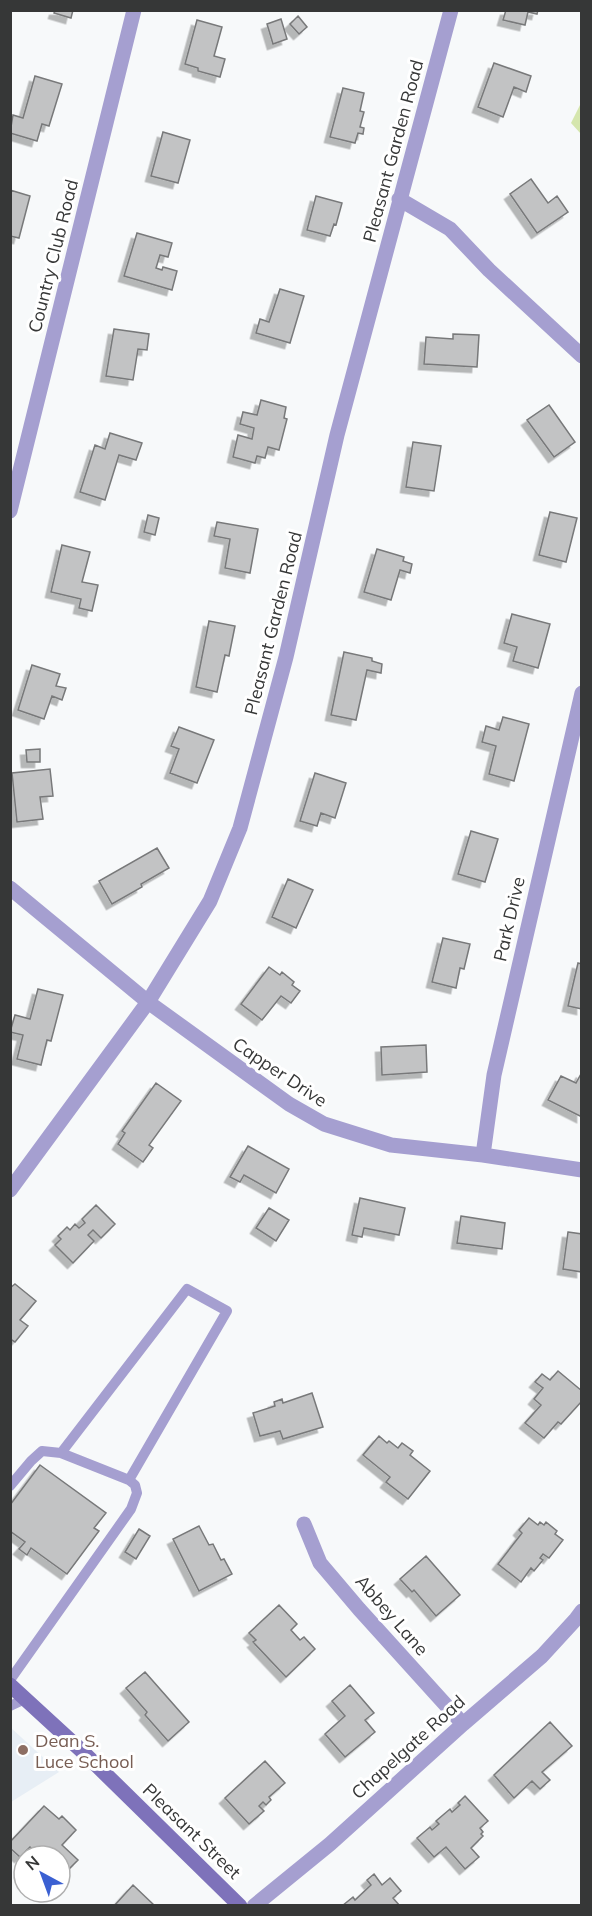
<svg xmlns="http://www.w3.org/2000/svg" width="592" height="1916" font-family="Mulish,sans-serif">
<style>
.built{fill:#e7eef5}
.green{fill:#d5e6ad}
.building{fill:#c2c3c4;stroke:#78797a;stroke-width:1.5;filter:url(#shadow)}
.lines{fill:none;stroke-linecap:round;stroke-linejoin:round}
.lane{stroke:#a59fd0;stroke-width:10}
.street{stroke:#a59fd0;stroke-width:15}
.secondary{stroke:#7e72ba;stroke-width:15}
.education-dot{fill:#8d6e63;stroke:#fff;stroke-width:2}
.labels{text-anchor:middle;dominant-baseline:central;stroke-width:6;stroke-linejoin:round;paint-order:stroke}
.street-label{font-size:18px;fill:#363737;stroke:#fff}
.education-label{font-size:18px;fill:#785e54;stroke:#fff;text-anchor:start}
</style>
<defs>
<filter id="shadow"><feDropShadow dx="-5.5" dy="5.5" stdDeviation="0" flood-color="#0004"/></filter>
</defs>
<rect width="100%" height="100%" fill="#f7f9fa"/>
<!-- built -->
<path class="built" d="M10,1727L59,1772L11,1802H10Z"/>
<!-- green -->
<path class="green" d="M581,103V134L571,123Z"/>
<!-- building -->
<path class="building" d="M55,10H73L71,18L54,13Z
M506,10H538L537,14L528,12L525,25L503,20Z
M298,16L307,27L299,34L290,24Z
M281,19L287,39L273,44L267,24Z
M197,20L222,27L214,56L225,59L220,77L198,71V68L185,64Z
M494,63L531,76L526,92L514,87L503,117L478,107Z
M35,76L62,84L49,126L42,124L37,141L10,133L13,115L23,118Z
M343,88L364,93L360,111L364,112L360,127L364,128L363,134L358,133L355,143L330,137Z
M163,132L190,140L178,183L151,176Z
M531,179L548,203L557,196L568,212L537,233L510,194Z
M10,190L30,196L19,238L10,236Z
M316,196L342,203L336,225L334,224L330,236L307,230Z
M137,233L172,243L168,257L160,255L156,268L162,270L163,267L177,271L172,290L124,276Z
M280,289L304,296L290,343L256,333L260,319L269,322Z
M114,329L149,334L147,350L138,349L133,380L106,376Z
M453,334L479,335L477,367L424,364L426,337L453,339Z
M261,400L286,407L284,418L287,419L279,450L268,447L265,458L257,456L255,463L233,457L238,435L252,439L254,428L240,424L243,412L257,415Z
M549,405L575,442L554,457L527,420Z
M110,433L142,443L136,460L119,455L105,500L80,492L95,445L105,449Z
M413,442L441,446L434,491L406,487Z
M550,512L577,518L566,562L539,555Z
M148,515L159,518L155,535L144,532Z
M217,522L258,529L250,573L225,568L230,539L214,536Z
M62,545L90,552L82,582L98,585L92,611L79,608L81,599L51,592Z
M377,549L404,557L403,561L412,564L410,573L400,570L391,600L364,592Z
M512,614L550,624L538,668L513,661L517,647L504,643Z
M209,621L235,626L229,656L225,655L217,692L196,687Z
M344,652L372,658V661L382,664L381,673L367,670L356,720L331,715Z
M32,665L60,674L56,686L66,688L62,700L52,696L44,719L18,710Z
M503,717L529,724L514,781L489,774L496,746L482,742L486,726L499,730Z
M179,727L214,740L197,783L170,773L179,749L171,746Z
M40,749V762H27L26,750Z
M50,769L53,796L40,797L43,819L17,822L12,773Z
M315,773L346,783L335,818L321,813L317,826L300,821Z
M471,831L498,839L485,882L458,874Z
M157,848L169,868L141,884L142,887L112,904L99,881Z
M288,879L313,890L296,928L272,917Z
M443,938L470,944L464,969L460,968L456,988L432,982Z
M578,963L582,964V1009L568,1006Z
M269,967L280,975L282,972L294,982L292,985L300,991L291,1003L281,996L262,1020L241,1004Z
M38,989L63,995L51,1041L47,1040L41,1065L17,1059L23,1035L10,1032L15,1015L30,1019Z
M426,1045L427,1072L382,1075L381,1047Z
M582,1072V1117L548,1100L561,1076L576,1083Z
M156,1083L181,1101L149,1145L153,1148L143,1162L118,1144L125,1133L122,1131Z
M248,1146L289,1169L276,1193L244,1175L240,1182L230,1177Z
M360,1198L405,1208L399,1235L364,1228L362,1237L352,1235Z
M96,1205L115,1224L101,1238L93,1230L88,1235L94,1241L73,1263L55,1245L61,1239L58,1236L67,1227L70,1230L75,1224L79,1228L85,1223L82,1219Z
M269,1208L289,1220L276,1241L256,1228Z
M461,1216L505,1223L502,1249L457,1243Z
M568,1232L582,1234V1272L563,1269Z
M15,1284L36,1301L20,1320L28,1326L15,1342L10,1339V1288Z
M558,1371L582,1391V1401L561,1424L558,1422L544,1438L525,1423L541,1405L534,1399L543,1388L535,1382L542,1374L550,1380Z
M312,1393L323,1427L283,1439L280,1431L260,1436L253,1413L275,1406L274,1402L282,1399L283,1403Z
M379,1436L387,1443L389,1441L398,1448L402,1443L413,1451L410,1455L430,1471L408,1499L386,1482L390,1477L363,1455Z
M40,1465L106,1513L94,1528L99,1531L67,1574L31,1548L27,1555L19,1549L25,1542L10,1531V1505Z
M529,1518L538,1525L540,1522L544,1525L546,1522L557,1531L555,1534L563,1540L549,1558L543,1554L540,1558L543,1560L534,1571L531,1568L521,1582L498,1564L522,1533L519,1530Z
M199,1526L209,1545L213,1544L221,1560L224,1559L232,1574L199,1591L173,1539Z
M139,1529L150,1536L136,1559L125,1552Z
M426,1556L460,1595L436,1616L414,1590L412,1592L400,1579Z
M279,1605L297,1624L291,1630L300,1640L304,1637L315,1649L286,1677L253,1642L256,1640L249,1633Z
M145,1672L189,1722L168,1741L145,1715L147,1712L126,1688Z
M350,1685L374,1713L365,1720L375,1732L345,1757L325,1734L345,1716L332,1701Z
M550,1722L572,1746L542,1772L550,1780L540,1789L532,1781L514,1798L494,1775Z
M265,1761L285,1783L269,1797L271,1800L266,1805L263,1802L259,1806L264,1811L249,1824L225,1798Z
M465,1796L488,1821L480,1828L483,1832L481,1834L483,1836L471,1848L479,1857L465,1869L446,1847L434,1857L417,1838L430,1827L432,1830L439,1824L436,1821L450,1809L452,1812L460,1805L458,1803Z
M44,1806L59,1819L62,1816L76,1830L62,1845L78,1860L64,1874L60,1871V1856L54,1853L51,1856H40L30,1847L20,1857L10,1848V1842Z
M374,1874L382,1885L390,1878L401,1891L393,1898L400,1906H342L353,1897L355,1900L371,1885L367,1880Z
M133,1885L155,1906H114Z"/>
<g class="lines">
<!-- lane -->
<path class="lane" d="M61,1453L187,1289L227,1311L129,1480
M10,1486L31,1461L42,1451L61,1453L129,1480L135,1485L137,1493L131,1509L10,1680
M10,1706L25,1699"/>
<!-- street -->
<path class="street" d="M399,199L450,229L489,270L582,356
M10,511L134,10
M10,888L148,1002L289,1104L324,1124L391,1145L483,1155L582,1170
M483,1155L494,1075L582,693
M10,1190L148,1002L210,901L240,828L286,657L337,435L451,10
M304,1524L320,1563L359,1609L463,1724
M254,1906L330,1844L463,1724L542,1656L576,1619L582,1611"/>
<!-- secondary -->
<path class="secondary" d="M10,1685L83,1752L240,1906"/>
</g>
<!-- markers -->
<circle class="education-dot" cx="23" cy="1750" r="6"/>
<g class="labels">
<!-- street labels -->
<g class="street-label">
<text transform="translate(393 151) rotate(-75)">Pleasant Garden Road</text>
<text transform="translate(53 256) rotate(-76)">Country Club Road</text>
<text transform="translate(273 623) rotate(-76)">Pleasant Garden Road</text>
<text transform="translate(509 919) rotate(-77)">Park Drive</text>
<text transform="translate(280 1072) rotate(34)">Capper Drive</text>
<text transform="translate(392 1615) rotate(49)">Abbey Lane</text>
<text transform="translate(408 1747) rotate(-42)">Chapelgate Road</text>
<text transform="translate(192 1831) rotate(44)">Pleasant Street</text>
</g>
<!-- education labels -->
<g class="education-label">
<text x="35" y="1740">Dean S.<tspan x="35" dy="21">Luce School</tspan></text>
</g>
</g>
<!-- border -->
<rect width="592" height="1916" fill="none" stroke="#363737" stroke-width="24"/>
<!-- north arrow -->
<g transform="translate(42 1874) rotate(319)"><circle r="28" fill="#ffffff" stroke="#afafaf" stroke-width="1.5"/>
<path d="M0-4.5L10 22L0 15L-10 22Z" fill="#3b60d2"/>
<text y="-9" font-size="16" font-weight="bold" text-anchor="middle" fill="#363737">N</text>
</g>
</svg>
